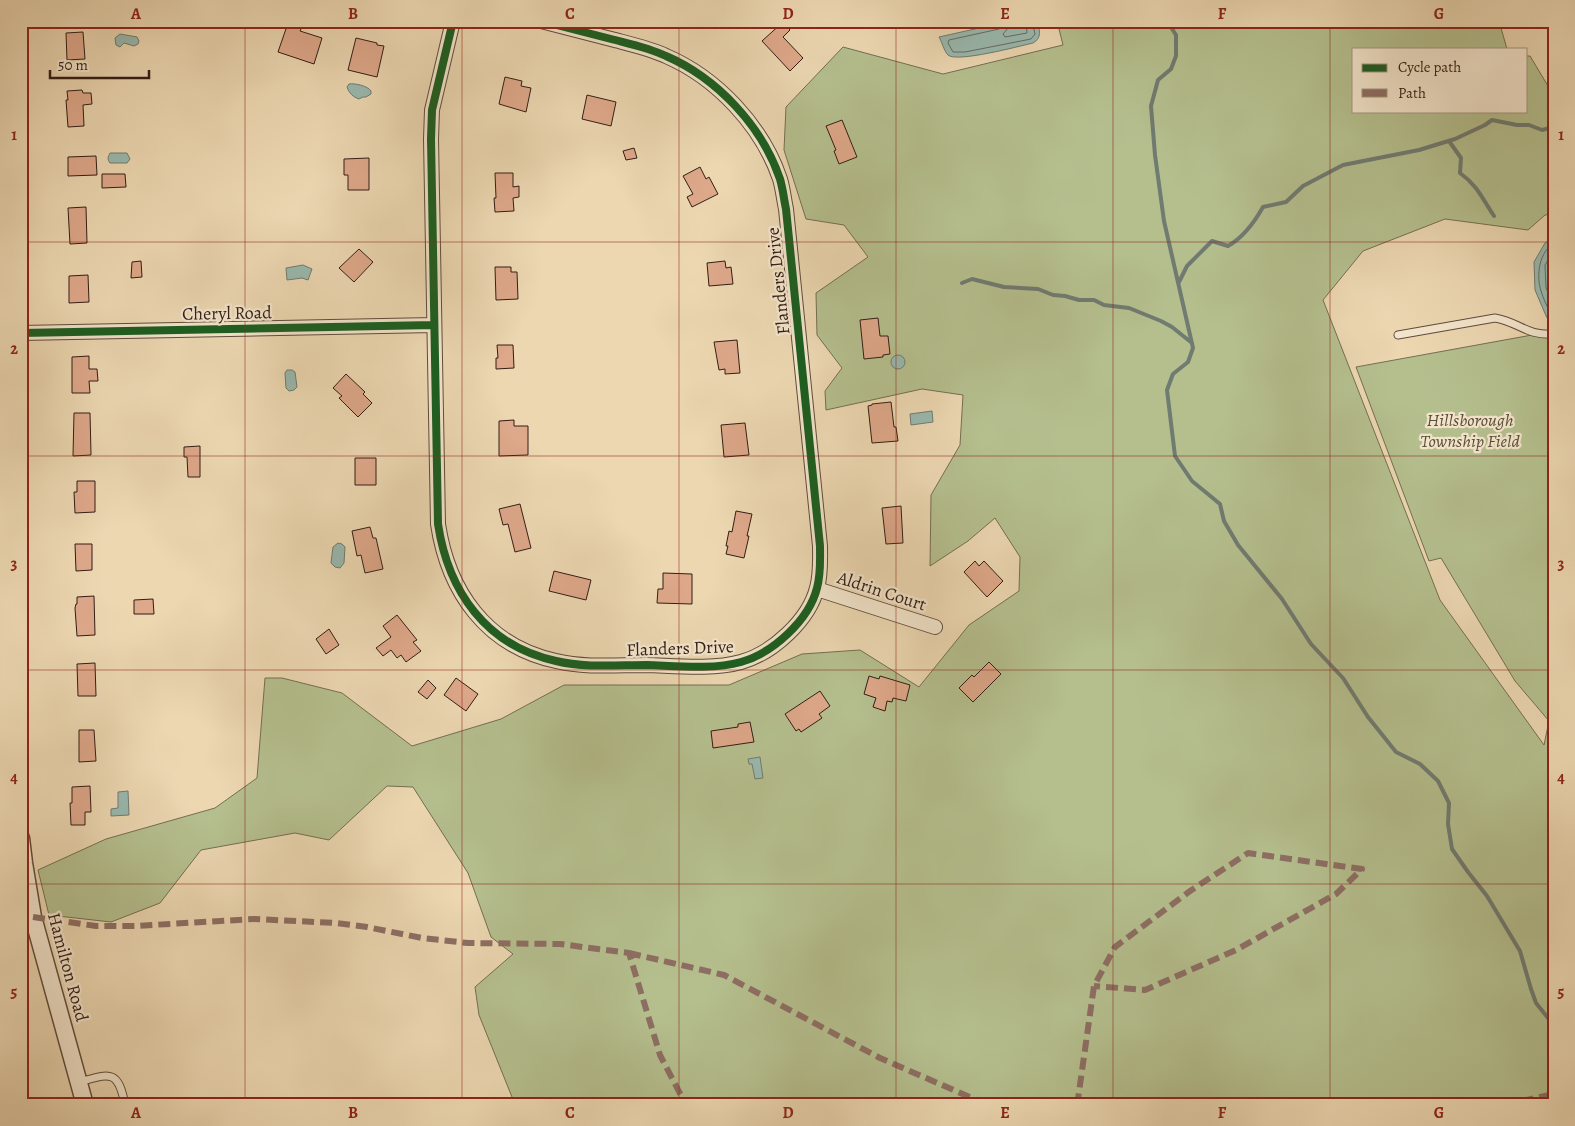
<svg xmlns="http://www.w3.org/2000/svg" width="1575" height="1126" font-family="Alegreya,serif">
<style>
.green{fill:#b5bf8e;stroke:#746e52}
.water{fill:#99b9af;stroke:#707b71}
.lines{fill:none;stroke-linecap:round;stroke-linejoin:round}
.shore{stroke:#666b62;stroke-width:1}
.stream{stroke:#707b71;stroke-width:4}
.building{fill:#dea88a;stroke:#321d15}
.service-casing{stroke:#604c3c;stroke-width:9}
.minor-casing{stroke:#604c3c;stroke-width:16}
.tertiary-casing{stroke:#604c3c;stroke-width:19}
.service{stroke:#f3e5cc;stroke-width:7}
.minor{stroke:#f3e5cc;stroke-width:14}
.tertiary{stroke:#f3e5cc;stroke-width:16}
.quiet{stroke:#8d6e63;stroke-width:6;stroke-dasharray:12 6;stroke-linecap:butt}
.cycleway-casing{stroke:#f3e5cc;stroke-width:11}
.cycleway{stroke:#1b5e20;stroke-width:8}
.grid{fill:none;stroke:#8f2418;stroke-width:1;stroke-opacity:0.55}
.labels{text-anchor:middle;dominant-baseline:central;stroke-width:4.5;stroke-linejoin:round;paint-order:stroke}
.street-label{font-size:18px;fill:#321d15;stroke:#f3e5cc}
.park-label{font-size:18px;font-style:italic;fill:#594e39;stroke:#f3e5cc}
.neatline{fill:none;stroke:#8f2418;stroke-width:2}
.grid-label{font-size:16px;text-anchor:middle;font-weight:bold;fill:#8f2418}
</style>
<rect width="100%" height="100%" fill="#ecd7b1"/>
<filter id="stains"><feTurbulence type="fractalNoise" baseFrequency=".004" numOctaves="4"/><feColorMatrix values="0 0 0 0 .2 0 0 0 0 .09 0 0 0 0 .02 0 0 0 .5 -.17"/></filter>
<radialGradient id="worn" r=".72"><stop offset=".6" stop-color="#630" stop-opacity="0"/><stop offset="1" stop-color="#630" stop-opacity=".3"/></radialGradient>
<!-- green -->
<path class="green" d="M1057,21H1499L1507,49H1354V111H1526V56H1530L1554,96V214L1545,215L1528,230L1445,219L1363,251L1323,300L1440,600L1544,745L1549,721L1515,681L1441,558L1429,561L1356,367L1554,331V1105H538L514,1102L479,1015L475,987L513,954L491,937L468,873L413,787L387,786L329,840L295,833L201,850L160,903L111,922L49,915L38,870L106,839L215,808L257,778L265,678H282L342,693L412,746L501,719L564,685H729L802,654L860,650L919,687L969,625L1019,591L1020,557L995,518L968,541L930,566L931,495L960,445L963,395L922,389L826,410L825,391L842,368L817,335L816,293L868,257L844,225L806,219L784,150L786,107L843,47L943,74L1063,45Z"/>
<!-- water -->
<path class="water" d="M999,21H1037C1040,30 1042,38 1033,43C1020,46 956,63 948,55C944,51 942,42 939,37L997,24Z
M120,34L137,37L139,41L138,44L134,46L124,43L120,47L116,45L115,38Z
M349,84C355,83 368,86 371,91V94L366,97H363L359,99C353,97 349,93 347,87Z
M110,153H127L130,159L127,163H110C107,159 108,157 110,153Z
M1554,237V321L1547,318L1535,290L1534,262L1545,243Z
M303,265L312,269L308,280L302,278L287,280L286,268Z
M891 362a7 7 0 1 1 14 0a7 7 0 1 1-14 0Z
M287,370H292L295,372L297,387L294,390L289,391L286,388L285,373Z
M932,411L933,422L911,425L910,414Z
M338,543L342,544L345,547L344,563L340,568L335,567L331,563L333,547Z
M760,757L763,778L755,779L752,764H749L748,759Z
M128,791L129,815L111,816V809L118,808V792Z"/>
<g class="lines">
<!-- shore -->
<path class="shore" d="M1003,21V26L999,29L949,40L948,43L953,52H965L1031,39L1035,34L1032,21
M1010,21L1008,28L1003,34L1005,37L1027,33L1026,21
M1554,243C1539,252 1536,275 1541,291C1543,298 1547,306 1550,313L1554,315
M1554,250L1545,265L1546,288L1554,306"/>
<!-- stream -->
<path class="stream" d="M1167,21L1176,35V56L1171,69L1158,80L1151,106L1155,155L1164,221L1193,348L1188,362L1173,374L1167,390L1175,456L1192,481L1220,504L1224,521L1238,545L1282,599L1311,644L1343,678L1368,717L1396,752L1420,764L1438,781L1449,803L1448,824L1452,849L1468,872L1487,896L1520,951L1531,989L1536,1003L1552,1023L1554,1028
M1449,141L1461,158L1460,173C1478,186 1482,198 1494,216
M1179,282L1187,266L1212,241L1228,246C1244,237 1254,223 1263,207L1286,202L1303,186L1343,165L1419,150L1455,139L1485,125L1492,120L1517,125H1529L1542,130L1554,127
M962,283L972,279L1004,287L1038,289L1053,295L1065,296L1079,300H1094L1104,305L1129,308L1161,321L1172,327L1192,343"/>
</g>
<!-- building -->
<path class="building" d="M783,22L790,30L783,37L803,58L790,71L762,41Z
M288,23L302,27L300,31L322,38L314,64L278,52Z
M83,32L85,59L67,60L66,33Z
M356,38L377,43V45L384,46L377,77L348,70Z
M505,77L522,81L521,86L531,88L526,112L499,104Z
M82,90L83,93H91L92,104L83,105L84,126L68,127L66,100H68L67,91Z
M587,95L616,102L611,126L582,119Z
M842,120L857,157L839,164L834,151L836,150L826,126Z
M634,148L637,158L626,160L623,151Z
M96,156L97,175L68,176V157Z
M369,158V190H348V175H344V159Z
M700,167L706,179L709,177L718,194L692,207L687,197L693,194L683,176Z
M495,173H513V187L519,186V197L513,198L514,211L495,212L494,198H496Z
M102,174H125L126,187L102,188Z
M86,207L87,243L70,244L68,208Z
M359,249L373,262L354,282L339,268Z
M141,261L142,277L131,278L132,262Z
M725,261L726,268L731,267L733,284L709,286L707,263Z
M495,267H511V272H517L518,299L496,300Z
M88,275L89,302L69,303V276Z
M878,318L880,336H888L890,354L883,355V357L864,359L860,320Z
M737,340L740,373L725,374V369L719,370L714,342Z
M497,345H513L514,368L496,369V358H498Z
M89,356V369H97L98,381H89L90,393H72V357Z
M346,374L365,392L363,394L372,403L358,417L339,398L342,396L333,388Z
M891,402L894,427H896L898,441L872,443L868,406L872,405V404Z
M74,413H90L91,455L73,456Z
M514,420V426H528V455L499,456V421Z
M745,423L749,455L724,457L721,425Z
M200,446V477H188L187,457H184V447Z
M355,458H376V485H355Z
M77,481H95V512L75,513L74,492H77Z
M520,504L531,548L515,552L508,524L503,525L499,509Z
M901,506L903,543L886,544L882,508Z
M736,511L752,514L747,536H749L744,558L726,554L728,546H726L729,531L732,532Z
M370,527L373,538H376L383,569L365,573L361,555L357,556L352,531Z
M75,544H92V570L76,571Z
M975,561L979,566L984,561L1003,581L987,597L964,572Z
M554,571L591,580L586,600L549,591Z
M663,573L692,574V604L657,603L658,589H663Z
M94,596L95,635L77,636L75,608L76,604H77V597Z
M153,599L154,614H134V600Z
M397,615L417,640L413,642L421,651L406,662L401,655L397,658L391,650L383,656L376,648L391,637L383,626Z
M329,629L339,645L326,654L316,639Z
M989,662L1001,674L973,702L959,688L972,675L974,677Z
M95,663L96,696H78L77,664Z
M869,676L879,679L880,676L910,685L906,701L893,698L892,702L887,701L885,711L873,707L876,698L864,694Z
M456,678L478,694L466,711L444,695Z
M428,680L436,688L427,699L418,692Z
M820,691L830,706L819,714L822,718L801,732L799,729L796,731L785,714Z
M750,722L754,742L713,748L711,731L738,727V724Z
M79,730H94L96,761L79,762Z
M90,786L91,812H85V825H71L70,803H72V787Z"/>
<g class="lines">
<!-- service casing -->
<g class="service-casing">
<path id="service" d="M1398,335L1495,318C1519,322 1526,336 1554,334
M79,1082C109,1074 118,1068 125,1105"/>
</g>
<!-- minor casing -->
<g class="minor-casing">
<path id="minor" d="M453,21L432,110L431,139L438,524C448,591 486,646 556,661C585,668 617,665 647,665C676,666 713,670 741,662C773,653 809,620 817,588C821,574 820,560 820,546L786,209C784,200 783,189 780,179C762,126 717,78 666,56C649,48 630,44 611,39C588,33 564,27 541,21
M21,333L434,325
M817,589L935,627"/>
</g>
<!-- tertiary casing -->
<g class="tertiary-casing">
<path id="tertiary" d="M21,838L24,863L33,917L85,1105"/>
</g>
<!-- service -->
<use href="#service" class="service"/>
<!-- minor -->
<use href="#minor" class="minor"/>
<!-- tertiary -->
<use href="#tertiary" class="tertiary"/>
<!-- quiet -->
<path class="quiet" d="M33,917L96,926H135L254,919L336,923L367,927L422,938L468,943L560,944L629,953L660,1055L686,1105
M629,953L724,975L880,1058L988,1105
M1076,1105L1078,1099L1094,986L1115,947L1190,891L1248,853L1362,869L1336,894L1236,950L1145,990L1094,986
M1504,1105L1554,1094"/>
<!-- cycleway casing -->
<g class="cycleway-casing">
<path id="cycleway" d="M453,21L432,110L431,139L438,524C448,591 486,646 556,661C585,668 617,665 647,665C676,666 713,670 741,662C773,653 809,620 817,588C821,574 820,560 820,546L786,209C784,200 783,189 780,179C762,126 717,78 666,56C649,48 630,44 611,39C588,33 564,27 541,21
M21,333L434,325"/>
</g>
<!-- cycleway -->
<use href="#cycleway" class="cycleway"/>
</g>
<!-- grid -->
<path class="grid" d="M245,21V1105M462,21V1105M679,21V1105M896,21V1105M1113,21V1105M1330,21V1105M21,242H1554M21,456H1554M21,670H1554M21,884H1554"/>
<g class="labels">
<!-- street labels -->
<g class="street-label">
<text transform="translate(778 281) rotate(-96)">Flanders Drive</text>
<text transform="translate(227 313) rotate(-1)">Cheryl Road</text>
<text transform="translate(882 591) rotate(18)">Aldrin Court</text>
<text transform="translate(680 648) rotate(-2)">Flanders Drive</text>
<text transform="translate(68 967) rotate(75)">Hamilton Road</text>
</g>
<!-- park labels -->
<g class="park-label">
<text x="1470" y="420">Hillsborough<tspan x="1470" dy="21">Township Field</tspan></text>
</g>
</g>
<!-- margin -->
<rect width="1575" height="1126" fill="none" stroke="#ecd7b1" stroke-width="55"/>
<!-- legend -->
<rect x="1352" y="48" width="175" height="65" fill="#f3e5cc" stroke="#a69583"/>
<rect x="1362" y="64" width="25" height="8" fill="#1b5e20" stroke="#a69583"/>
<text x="1398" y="72" font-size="15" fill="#321d15">Cycle path</text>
<rect x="1362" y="89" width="25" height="8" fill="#8d6e63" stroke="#a69583"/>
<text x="1398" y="98" font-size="15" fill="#321d15">Path</text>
<!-- scale -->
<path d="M50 70v8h99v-8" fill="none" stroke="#321d15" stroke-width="2.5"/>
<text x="58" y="70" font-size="15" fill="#321d15" stroke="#f3e5cc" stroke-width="4" paint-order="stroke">50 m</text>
<rect x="28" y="28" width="1520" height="1070" class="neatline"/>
<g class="grid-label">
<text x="136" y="19">A</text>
<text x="353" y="19">B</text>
<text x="570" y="19">C</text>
<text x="788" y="19">D</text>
<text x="1005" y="19">E</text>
<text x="1222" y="19">F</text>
<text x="1439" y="19">G</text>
<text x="14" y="140">1</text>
<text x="1561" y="140">1</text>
<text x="14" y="354">2</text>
<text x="1561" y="354">2</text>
<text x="14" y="569">3</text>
<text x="1561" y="569">3</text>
<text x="14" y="783">4</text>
<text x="1561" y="783">4</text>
<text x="14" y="997">5</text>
<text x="1561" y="997">5</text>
<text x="136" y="1118">A</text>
<text x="353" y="1118">B</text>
<text x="570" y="1118">C</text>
<text x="788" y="1118">D</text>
<text x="1005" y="1118">E</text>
<text x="1222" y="1118">F</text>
<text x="1439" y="1118">G</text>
</g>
<rect width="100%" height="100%" filter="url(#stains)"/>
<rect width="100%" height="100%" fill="url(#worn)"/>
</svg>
